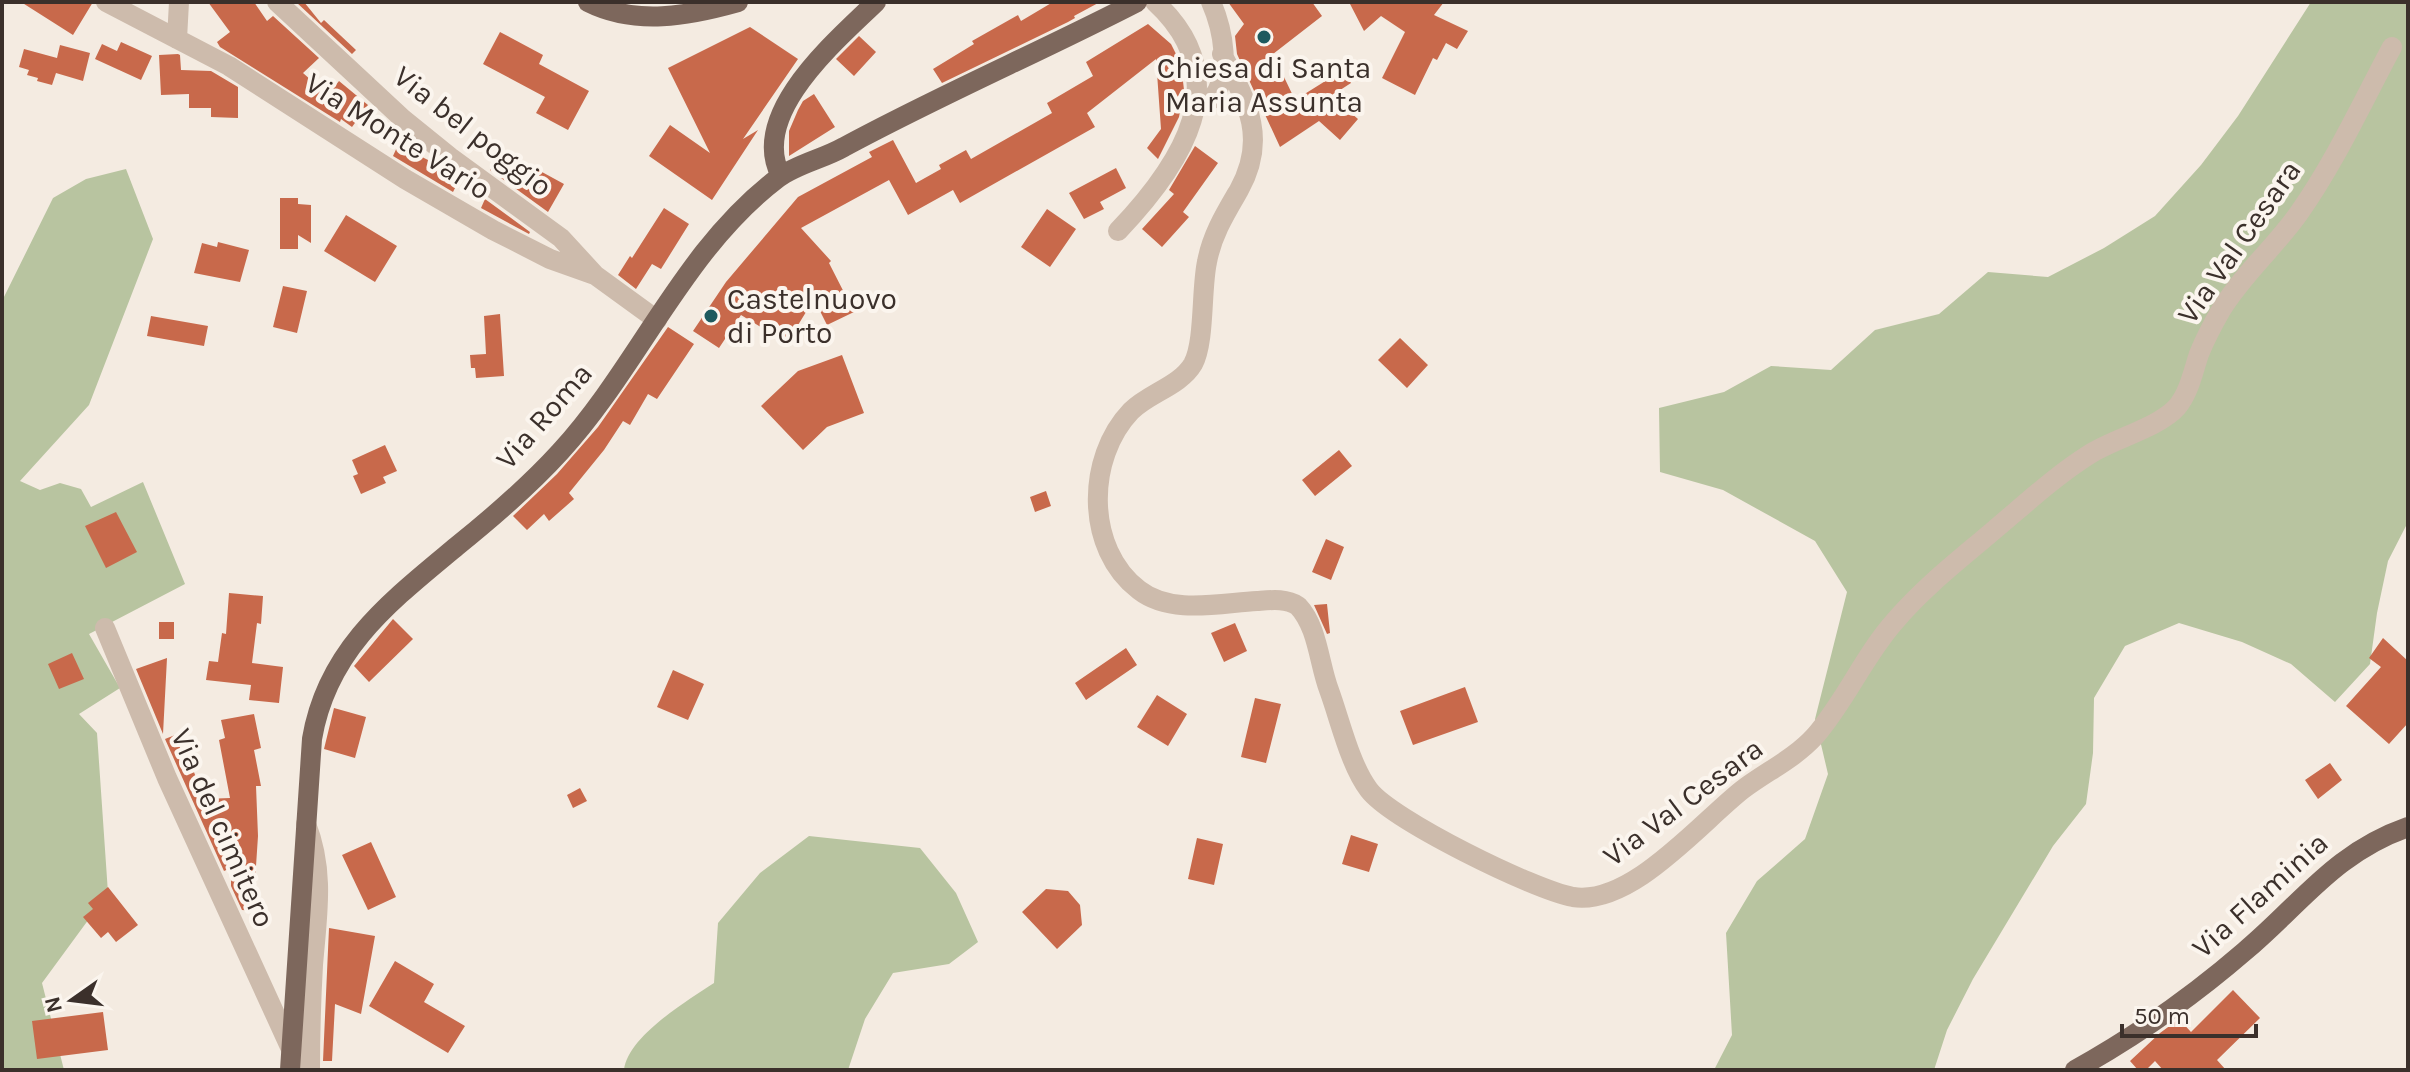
<svg xmlns="http://www.w3.org/2000/svg" width="2410" height="1072" font-family="Karla,sans-serif">
<style>
.green{fill:#b8c4a0}
.building{fill:#c8694b}
.lines{fill:none;stroke-linecap:round;stroke-linejoin:round}
.minor{stroke:#cdbbac;stroke-width:20}
.major{stroke:#7d675c;stroke-width:20}
.poi-dot{fill:#1f5a5e;stroke:#fbf5ee;stroke-width:3}
.labels{text-anchor:middle;dominant-baseline:central;stroke-width:8;stroke-linejoin:round;paint-order:stroke}
.poi-label{font-size:30px;fill:#3b302b;stroke:#fbf5ee}
.street-label{font-size:30px;fill:#3b302b;stroke:#fbf5ee}
</style>
<rect width="100%" height="100%" fill="#f4ebe1"/>
<!-- green -->
<path class="green" d="M2311,2H2408V522L2388,561L2377,613L2370,664L2335,702L2291,664L2242,642L2179,623L2125,646L2094,698L2093,753L2086,804L2053,846L1973,979L1947,1030L1934,1070H1714L1732,1035L1726,933L1757,881L1805,839L1828,774L1815,719L1847,592L1815,541L1723,490L1660,472L1659,408L1724,392L1771,366L1831,370L1875,330L1939,314L1988,272L2048,277L2104,248L2155,216L2201,165L2238,116Z
M126,169L153,239L89,405L20,481L40,490L60,483L81,489L91,507L143,482L185,584L89,634L120,688L79,714L97,733L108,893L42,983L64,1070H2V301L53,198L86,179Z
M809,836L920,848L956,893L978,942L949,964L893,973L865,1019L848,1070H624C628,1036 687,1001 714,983L718,923L760,873Z"/>
<!-- building -->
<path class="building" d="M21,2H93L73,35Z
M208,2H254L267,21L273,16L319,58L303,73L328,95L339,81L368,105L352,127L341,119L340,122L220,47L217,42L230,32Z
M296,2H304L321,23L324,20L356,50L352,54Z
M1053,2H1100L1074,16L1075,18L1068,22L942,83L933,69L974,44L972,41L1018,15L1021,21Z
M1228,2H1312L1322,16L1273,54L1295,100L1343,70L1351,83L1331,96L1358,119L1340,140L1319,121L1280,147L1237,54L1235,36L1244,24Z
M1349,2H1444L1434,15L1468,31L1457,49L1446,43L1437,60L1433,58L1415,95L1382,78L1405,32L1381,16L1364,31Z
M1148,24L1171,44L1181,64L1184,90L1179,117L1158,159L1147,148L1161,129L1156,59L1087,113L1095,127L960,203L953,190L908,215L889,180L801,228L831,261L829,263L854,312L827,325L814,299L787,343L741,315L719,348L693,331L726,282L798,197L872,157L869,152L893,140L916,183L941,169L939,165L966,150L971,159L1052,113L1047,103L1093,76L1086,62Z
M750,27L798,59L743,139L758,130L712,200L649,156L670,125L710,153L668,68Z
M500,32L543,55L539,64L589,91L568,130L536,113L545,97L483,64Z
M859,36L876,52L854,76L836,59Z
M121,42L152,56L141,80L95,59L102,44L117,51Z
M60,45L90,53L83,81L56,73L52,85L37,81L38,78L27,75L29,70L19,67L24,49L57,58Z
M178,54L180,55L181,70L211,71L238,87V118L211,117V108H189V94L161,95L159,55Z
M814,94L835,127L789,156V131L798,110L803,101Z
M398,145L442,167L459,180L453,192L393,156Z
M1195,146L1218,163L1183,212L1189,217L1162,247L1142,229L1174,194L1169,190Z
M497,158L526,174L531,166L564,184L548,212L490,170Z
M1116,168L1126,188L1100,202L1104,209L1084,219L1069,193Z
M280,198H298V204L311,205V243L298,235V249H280Z
M485,199L530,232L529,234L481,208Z
M664,208L689,224L661,269L652,264L636,289L618,275L630,256L632,258Z
M1047,209L1076,229L1050,267L1021,247Z
M346,215L397,246L375,282L324,251Z
M218,242L249,250L240,282L194,273L202,243L217,247Z
M283,286L307,291L297,333L273,327Z
M500,314L504,376L476,378L475,368H471L470,355L486,354L484,316Z
M151,316L208,326L204,346L147,336Z
M668,327L694,344L657,399L648,394L630,425L623,421L604,450L569,493L574,499L549,521L544,514L527,530L513,516L557,474L598,427Z
M1400,338L1428,365L1407,388L1378,360Z
M842,355L864,413L827,427L803,450L761,406L798,371Z
M385,445L397,471L383,477L386,483L361,494L353,476L358,474L352,460Z
M1339,450L1352,466L1315,496L1302,480Z
M1046,491L1051,506L1035,512L1030,497Z
M116,512L137,552L106,568L85,526Z
M1326,539L1344,547L1331,580L1312,572Z
M229,593L263,596L261,624L257,623L252,663L283,667L279,703L249,700L251,685L206,680L209,661L218,662L222,633L226,634Z
M1327,604L1330,633L1327,634L1314,605Z
M393,619L413,639L369,682L354,666Z
M159,622H174V639H159Z
M1235,623L1247,651L1224,662L1211,633Z
M2383,638L2408,661V723L2389,744L2346,706L2381,667L2369,658Z
M1126,648L1137,665L1086,700L1075,683Z
M72,653L84,679L59,689L48,664Z
M167,658L163,734L136,669Z
M673,670L704,684L688,720L657,707Z
M1465,687L1478,722L1413,745L1400,711Z
M1157,695L1187,714L1168,746L1137,727Z
M1255,698L1281,704L1266,763L1241,757Z
M334,708L366,717L355,758L324,749Z
M254,714L261,748L254,750L261,786H256L258,836L253,911L242,910L231,886V868L224,871L165,739L175,735L184,758L188,756L204,799L230,798L219,740L225,738L221,720Z
M2330,763L2342,780L2318,799L2305,780Z
M580,788L587,801L573,808L567,795Z
M1351,835L1378,844L1369,872L1342,864Z
M1197,838L1223,844L1214,885L1188,879Z
M371,842L396,897L368,910L342,855Z
M108,887L138,925L116,942L108,932L101,938L83,917L93,909L88,903Z
M1046,889L1068,891L1080,905L1082,925L1057,949L1022,912Z
M329,928L375,936L361,1014L335,1004L332,1061H323Z
M395,961L434,984L424,1002L465,1026L448,1053L369,1006Z
M2233,990L2260,1018L2217,1060L2226,1070H2163L2155,1061L2146,1070H2138L2130,1061L2160,1033L2179,1019L2191,1032Z
M103,1012L108,1050L37,1059L32,1021Z"/>
<g class="lines">
<!-- minor -->
<path class="minor" d="M106,2L229,66L405,179L493,230L550,259L595,275L657,320
M277,2L403,119L450,157L561,238L595,275
M177,39L179,2
M1222,54C1247,102 1268,138 1239,190C1225,214 1212,235 1207,262C1201,289 1205,342 1193,364C1180,386 1149,393 1131,411C1086,458 1085,549 1139,590C1171,615 1220,603 1257,601C1271,600 1286,598 1298,606C1318,627 1319,664 1329,690C1340,720 1350,765 1369,790C1392,820 1534,890 1573,897C1631,906 1699,824 1742,790C1767,771 1794,759 1815,736C1846,700 1864,656 1895,621C1924,587 1959,560 1993,531C2024,505 2055,476 2090,454C2115,438 2158,428 2177,407C2189,393 2193,372 2199,354C2205,339 2213,324 2221,310C2243,274 2275,247 2299,213C2335,162 2362,103 2392,47
M1195,103L1212,99C1232,75 1223,29 1211,2
M1118,231C1181,165 1239,79 1155,2
M105,628L167,778L291,1049
M306,824C325,871 317,916 313,965C311,1000 310,1035 310,1070"/>
<!-- major -->
<path class="major" d="M588,2C636,26 688,16 738,2
M781,176C748,114 837,40 876,2
M290,1070L312,739C327,649 391,601 457,546C493,517 529,486 560,452C639,366 683,250 778,178C797,164 823,159 844,147C940,95 1040,52 1137,2
M2075,1070C2136,1036 2193,996 2245,951C2302,903 2334,853 2408,827"/>
</g>
<!-- markers -->
<g class="poi-dot">
<circle cx="1264" cy="37" r="8"/>
<circle cx="711" cy="316" r="8"/>
</g>
<g class="labels">
<!-- poi labels -->
<g class="poi-label">
<text x="1264" y="68">Chiesa di Santa<tspan x="1264" dy="34">Maria Assunta</tspan></text>
<text x="727" y="299" text-anchor="start">Castelnuovo<tspan x="727" dy="34">di Porto</tspan></text>
</g>
<!-- street labels -->
<g class="street-label">
<text transform="translate(473 131) rotate(38)">Via bel poggio</text>
<text transform="translate(398 136) rotate(32)">Via Monte Vario</text>
<text transform="translate(2239 242) rotate(-55)">Via Val Cesara</text>
<text transform="translate(544 416) rotate(-49)">Via Roma</text>
<text transform="translate(1683 802) rotate(-37)">Via Val Cesara</text>
<text transform="translate(223 828) rotate(66)">Via del cimitero</text>
<text transform="translate(2260 895) rotate(-42)">Via Flaminia</text>
</g>
</g>
<!-- border -->
<rect width="2410" height="1072" fill="none" stroke="#3b302b" stroke-width="8"/>
<!-- north arrow -->
<g transform="translate(72 1000) rotate(256)" stroke="#fbf5ee" stroke-width="6" paint-order="stroke">
<path d="M0-6L14 30L0 20L-14 30Z" fill="#3b302b"/>
<text y="-12" font-size="22" font-weight="bold" text-anchor="middle" fill="#3b302b">N</text>
</g>
<!-- scale -->
<path d="M2122 1024v12h134v-12" fill="none" stroke="#3b302b" stroke-width="4"/>
<text x="2134" y="1024" font-size="24" fill="#3b302b" stroke="#fbf5ee" stroke-width="6" paint-order="stroke">50 m</text>
</svg>
